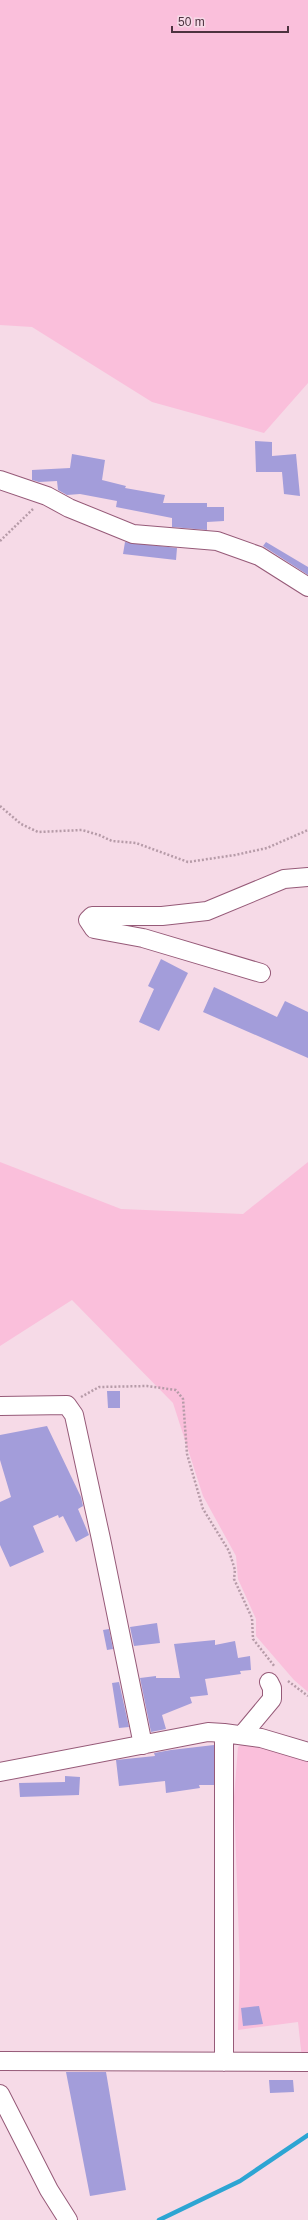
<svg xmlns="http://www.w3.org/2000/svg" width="308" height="2220" font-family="Arial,sans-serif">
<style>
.green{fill:#fabfdb}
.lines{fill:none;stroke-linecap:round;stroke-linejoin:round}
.stream{stroke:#2da5d3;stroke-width:4.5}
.building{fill:#a39dda}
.minor-casing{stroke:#965a78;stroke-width:20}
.path{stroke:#b69ba8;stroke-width:2.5;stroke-dasharray:2 2;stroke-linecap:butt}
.minor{stroke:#fff;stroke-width:18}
</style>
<rect width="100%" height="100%" fill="#f6dae7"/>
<!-- green -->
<path class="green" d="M0,0H308V383L264,433L152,402L32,327L0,325Z
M0,1162L121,1209L243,1214L308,1162V1692L294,1680L256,1636V1619L238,1579L236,1556L203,1496L173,1403L72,1300L0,1346Z
M244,1743L308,1759V2059H302L298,2022L238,2030L240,1970L234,1798L238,1747Z"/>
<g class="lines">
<!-- stream -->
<path class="stream" d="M159,2220L240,2181L308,2135"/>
</g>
<!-- building -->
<path class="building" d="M255,441L272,442V456L296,454L300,496L284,494L282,472H256Z
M72,454L105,460L102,480L126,486L125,488L165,495L163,503H207V507H224V521L207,522V530L172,527V518L116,507L117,501L80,494L67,495L58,490L57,481L39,482L32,480V470L70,468Z
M125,542L177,548L176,560L123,554Z
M266,542L308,567V575L263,546Z
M161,959L188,973L159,1031L139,1022L154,989L148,986Z
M214,987L277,1017L285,1001L308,1012V1058L203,1012Z
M107,1391H120V1408H108Z
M47,1426L81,1497L83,1506L78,1509L89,1535L76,1542L63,1516L59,1518L58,1515L33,1526L44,1552L10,1567L0,1545V1502L11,1497L0,1460V1435Z
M157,1623L160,1643L134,1646L130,1627Z
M109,1629L113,1649L107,1650L103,1630Z
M215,1640V1645L235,1641L238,1658L250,1656L251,1670L240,1671L241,1674L205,1679L208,1695L190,1697L192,1703L162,1715L166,1729L151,1732L140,1678L156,1676V1678H180L174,1644Z
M119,1682L129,1727L119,1728L112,1683Z
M214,1745V1785H199L200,1788L166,1793L165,1781L119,1786L116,1760L155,1756L154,1753L171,1750Z
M65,1776L80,1777L79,1795L20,1797L19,1783L65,1782Z
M259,2006L263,2024L243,2026L241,2008Z
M66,2072H106L126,2190L90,2196Z
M269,2080H293L294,2092L270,2093Z"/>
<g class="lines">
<!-- minor casing -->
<g class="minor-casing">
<path id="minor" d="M0,480L47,496L69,508L133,534L217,541L259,556L308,587
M261,973L143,938L94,929L88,920L92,916H162L207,911L284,879L308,877
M0,1406L67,1405L74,1415L101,1539L143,1745
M224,1733L261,1738L308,1752
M242,1735L272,1699V1688L269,1682
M0,1772L208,1732L224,1733V2062
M0,2061L308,2062
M0,2094L49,2190L68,2220"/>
</g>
<!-- path -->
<path class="path" d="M0,541L33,509
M0,806L21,824L38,832L82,830L99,835L112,841L136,843L188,862L235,855L267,848L308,830
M81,1397L99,1387L147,1386L176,1390L183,1399L187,1454L203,1509L229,1551L235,1570L234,1579L252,1618L253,1639L275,1667
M288,1681L308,1696"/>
<!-- minor -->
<use href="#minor" class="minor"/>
</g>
<!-- scale -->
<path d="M172 26v6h116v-6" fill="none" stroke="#4d323f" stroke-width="2"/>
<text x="178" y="26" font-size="12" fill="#4d323f" stroke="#f6dae7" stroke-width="3" paint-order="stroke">50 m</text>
</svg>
